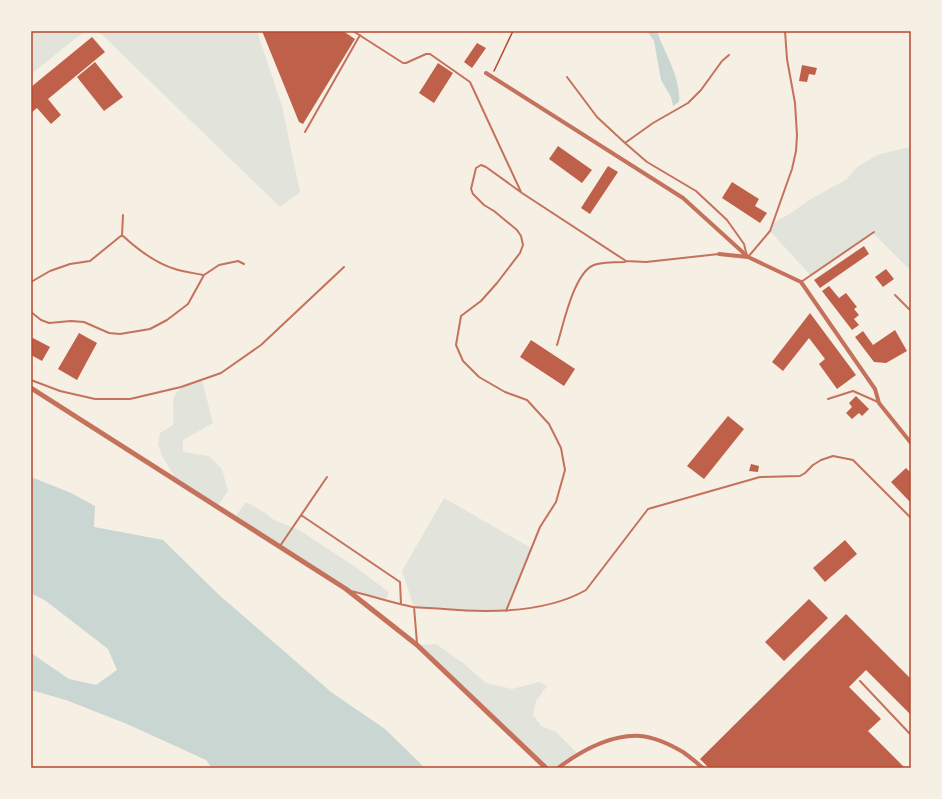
<svg xmlns="http://www.w3.org/2000/svg" width="942" height="799" font-family="Lato,sans-serif">
<style>
.green{fill:#e2e4dc}
.water{fill:#c9d6d2}
.building{fill:#bf614a}
.lines{fill:none;stroke-linecap:round;stroke-linejoin:round}
.path{stroke:#b5482f;stroke-width:1.5}
.service{stroke:#c5725c;stroke-width:2}
.minor{stroke:#c5725c;stroke-width:4}
.tertiary{stroke:#c5725c;stroke-width:5}
.neatline{fill:none;stroke:#b5482f;stroke-width:1.5}
</style>
<rect width="100%" height="100%" fill="#f6efe4"/>
<!-- green -->
<path class="green" d="M31,31H85L31,74Z
M98,31H257L282,106L300,192L280,207Z
M909,147L911,148V271L873,233L811,276L770,231L773,223L791,213L809,200L847,179L857,167L877,155Z
M202,380L213,423L183,440V452L209,456L222,469L228,491L217,507L178,482L162,456L158,444L160,433L173,425C174,417 173,410 173,402C174,387 191,384 202,380Z
M444,498L531,548L506,611H466L414,607L402,571Z
M246,502L264,512L274,520L299,530L354,566L389,592L386,599L346,589L234,518Z
M436,644L463,663L486,683L512,689L539,682L547,686L536,701L533,715L541,726L556,732L578,754L558,768H546L417,645Z"/>
<!-- water -->
<path class="water" d="M647,31H658V34C666,56 681,78 679,102L673,106L671,97L661,80L654,41Z
M31,477L71,493L95,506L94,527L163,540L218,594L331,692L385,729L425,768H212L206,760L127,724L66,700L31,690V653L69,679L96,685L117,670L108,649L46,601L31,593Z"/>
<!-- building -->
<path class="building" d="M262,31H343L355,39L303,124L299,122Z
M92,37L105,52L48,99L61,115L51,124L37,108L31,113V87Z
M477,43L486,48L472,68L464,62Z
M95,62L123,97L104,111L77,77Z
M438,63L453,73L434,103L419,93Z
M802,65L817,68L815,75L809,74L807,82L799,81Z
M558,146L592,170L582,183L549,159Z
M608,166L618,172L590,214L581,208Z
M732,182L759,199L755,206L767,213L760,223L722,198Z
M864,246L869,254L820,288L814,280Z
M886,269L894,279L883,287L875,277Z
M829,286L839,298L846,293L857,307L854,309L859,315L854,319L859,325L852,330L822,291Z
M810,313L856,375L837,389L819,364L825,359L809,338L783,371L772,362Z
M895,330L907,351L886,363L874,362L855,337L863,331L873,345Z
M79,333L97,343L77,380L58,369Z
M33,338L50,347L42,361L31,355V341Z
M531,340L575,369L564,386L520,357Z
M856,396L869,409L862,416L859,413L852,419L846,413L852,407L849,403Z
M728,416L744,429L704,479L687,466Z
M751,464L759,466L758,472L749,471Z
M906,468L911,473V500L910,502L891,482Z
M845,540L857,554L825,582L813,568Z
M809,599L828,618L784,661L765,642Z
M846,614L911,679V715L866,670L849,687L881,719L868,731L905,768H709L700,759Z"/>
<g class="lines">
<!-- path -->
<path class="path" d="M494,71L513,31"/>
<!-- service -->
<path class="service" d="M353,31L403,63H406L426,54H430L470,82L521,192
M567,77L597,117L625,143L647,162L696,191L727,220L744,244L747,256
M305,132L360,35
M625,143L653,123L688,103L701,90L722,61L729,55
M122,235C137,249 155,263 175,269C184,272 194,273 203,275
M748,257L770,231L792,169L796,151L797,135L795,103L787,59L785,31
M31,282L50,271L70,264L90,261L122,235L123,215
M801,282L874,232
M895,295L911,311
M31,312L41,320L49,323L71,321L84,322L109,333L120,334L150,329L167,320L188,304L204,275L219,265L238,261L244,264
M557,345C563,326 574,272 594,265C602,262 617,262 625,262
M31,380L60,391L95,399H130L181,387L221,373L261,345L344,267
M828,399L853,391L878,402
M301,515L400,582L401,604
M280,546L327,477
M351,591C372,596 392,603 413,607C423,608 434,608 444,609C489,613 546,613 586,590L648,509L760,477L800,476L805,473L813,465L821,460L833,456L853,460L911,518
M414,607L417,643
M506,611L540,527L556,502L565,470L561,448L549,424L527,400L505,392L479,377L463,361L456,345L461,316L481,301L497,283L520,253L523,245L521,236L517,230L494,211L484,205L473,194L471,189L476,168L481,165L486,167L522,193L626,261L646,262L719,254
M860,681L911,735"/>
<!-- minor -->
<path class="minor" d="M486,73L683,198L748,257
M719,254L748,257L801,282L875,389L879,403L911,443
M558,768C581,751 610,734 640,736C654,737 671,745 683,752C690,757 697,763 703,768"/>
<!-- tertiary -->
<path class="tertiary" d="M31,388L346,589L417,645L546,768"/>
</g>
<!-- border -->
<rect width="942" height="799" fill="none" stroke="#f6efe4" stroke-width="64"/>
<rect x="32" y="32" width="878" height="735" class="neatline"/>
</svg>
